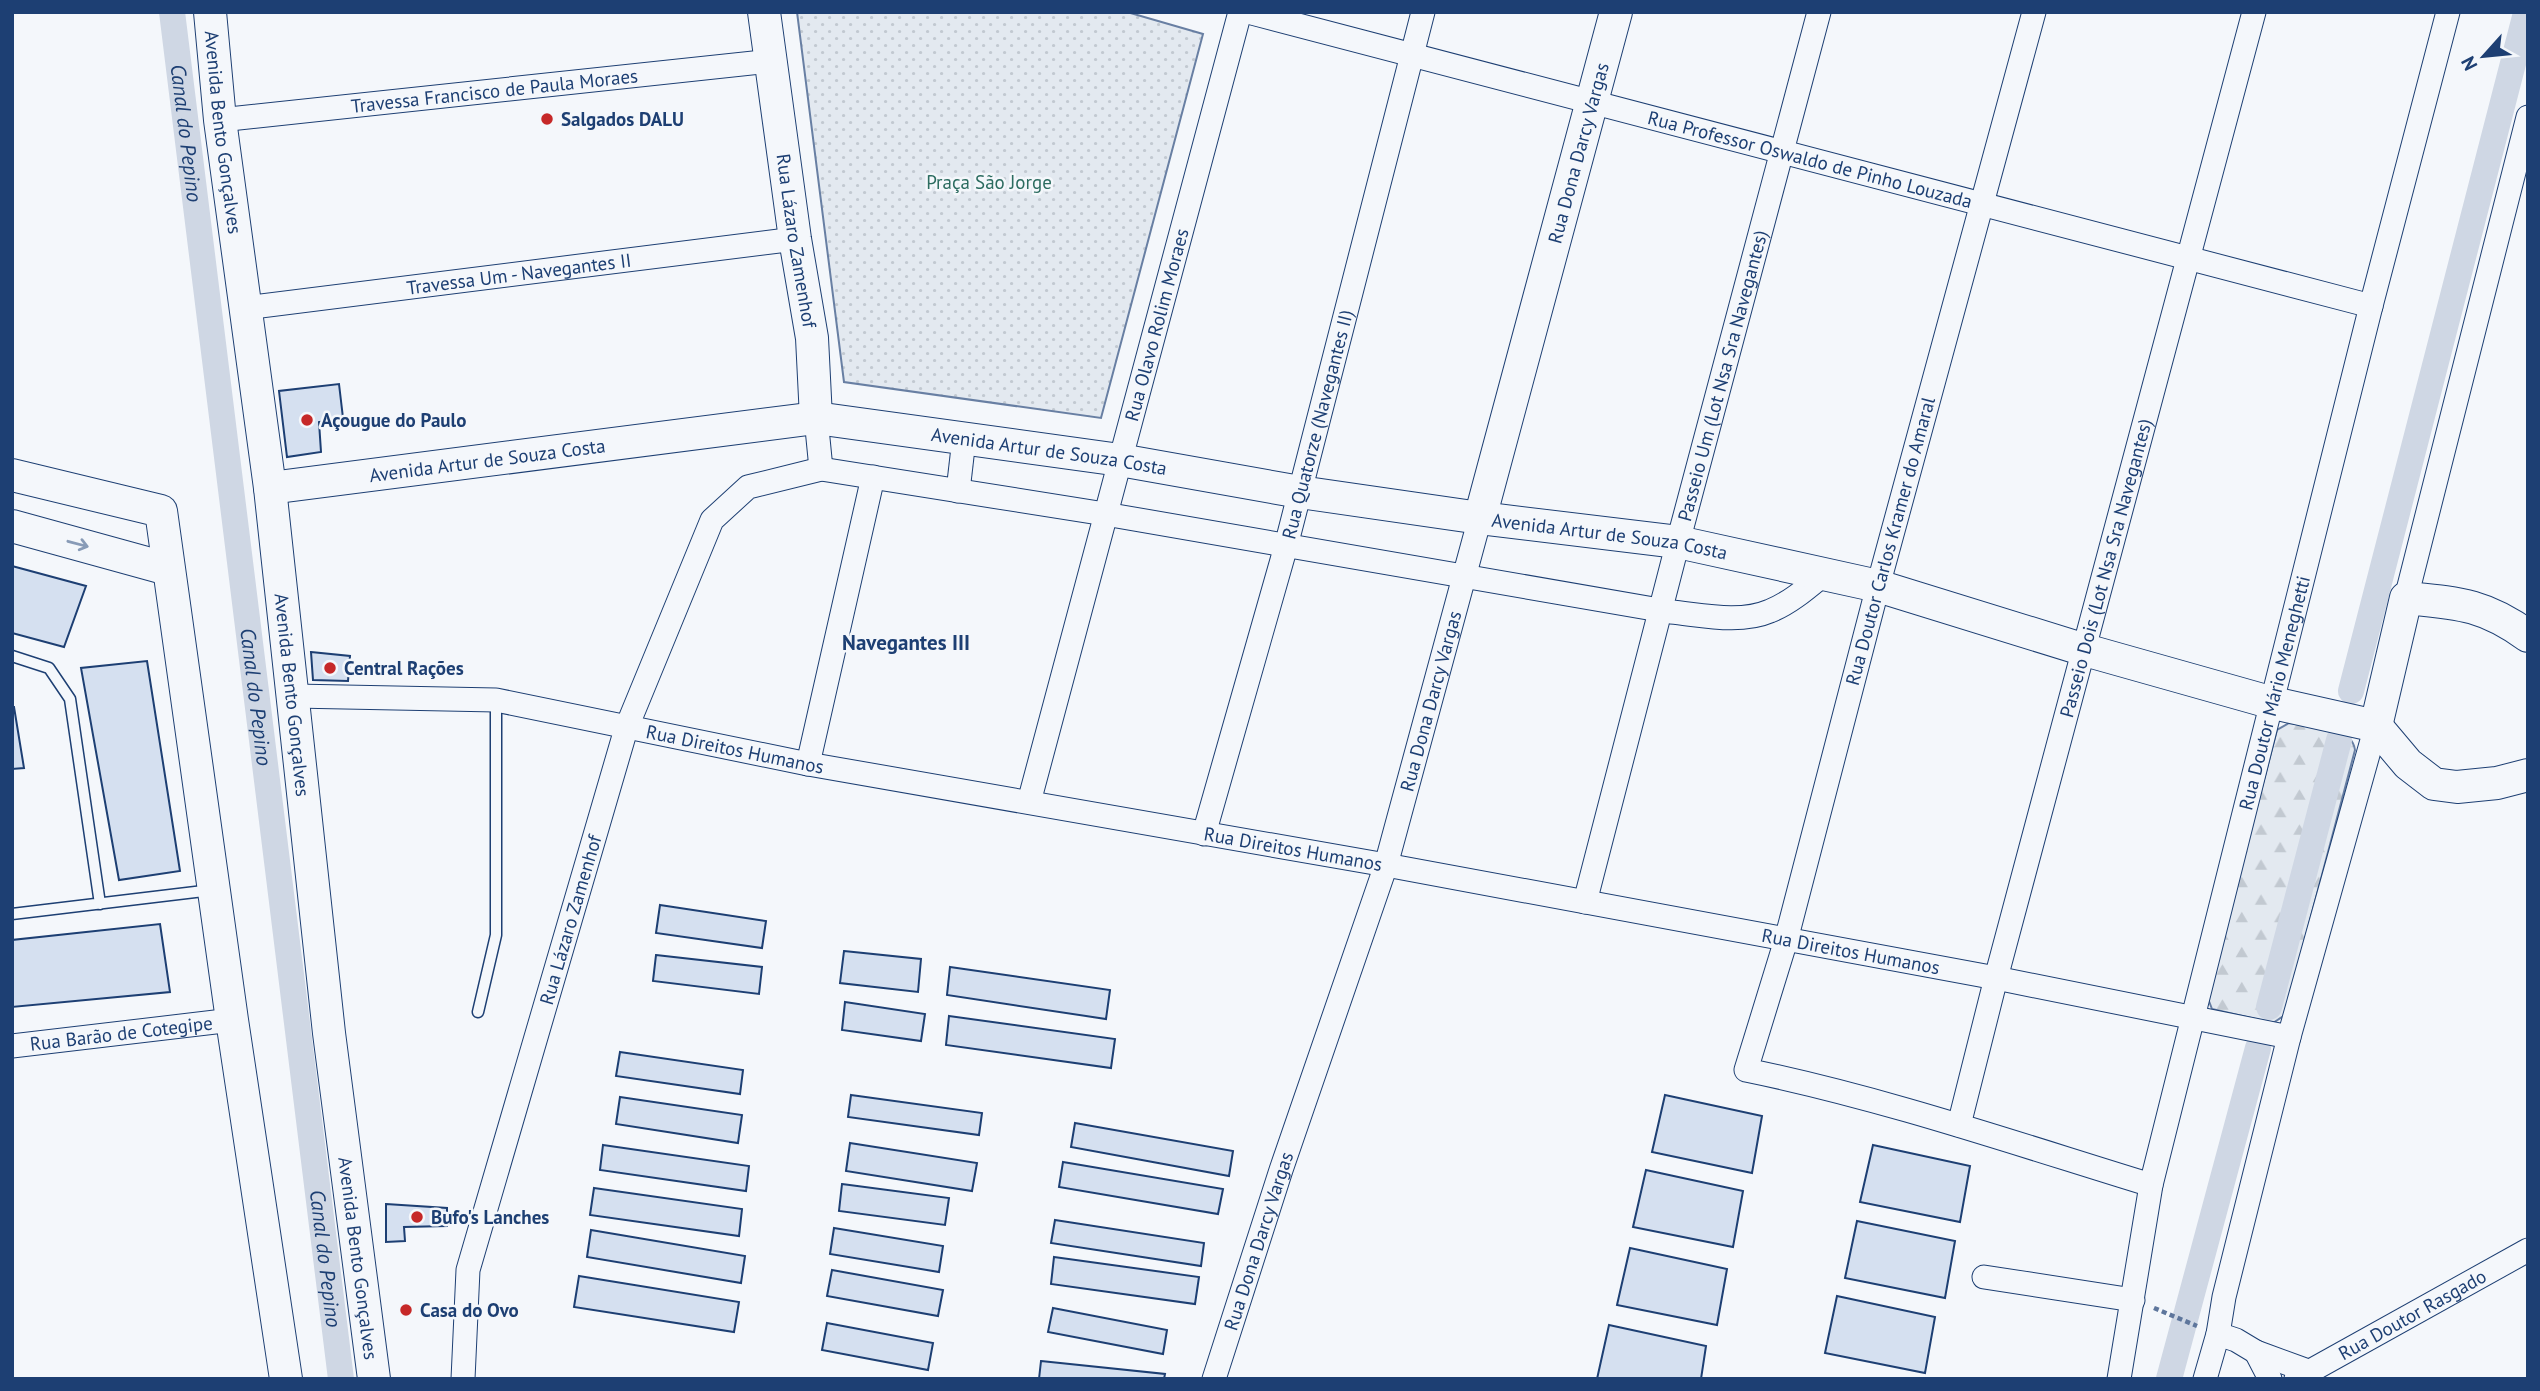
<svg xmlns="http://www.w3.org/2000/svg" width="2540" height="1391" font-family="'PT Sans',sans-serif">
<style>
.green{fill:url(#green-dots);stroke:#687fa3;stroke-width:2}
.forest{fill:url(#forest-firs);stroke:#687fa3;stroke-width:2}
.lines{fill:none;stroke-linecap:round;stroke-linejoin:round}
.canal{stroke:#cfd7e4;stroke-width:26}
.building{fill:#d5e0f0;stroke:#1d3f73;stroke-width:2}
.lane-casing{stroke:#1d3f73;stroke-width:13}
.street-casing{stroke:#1d3f73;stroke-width:25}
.secondary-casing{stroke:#1d3f73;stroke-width:34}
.path{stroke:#5e769c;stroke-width:4.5;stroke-dasharray:5 3.5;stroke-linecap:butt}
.lane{stroke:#f4f7fb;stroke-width:10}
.street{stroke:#f4f7fb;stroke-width:23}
.secondary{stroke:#f4f7fb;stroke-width:32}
.oneway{stroke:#889bb7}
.poi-dot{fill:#c62828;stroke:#f4f7fb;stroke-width:2.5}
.labels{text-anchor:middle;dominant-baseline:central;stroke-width:5;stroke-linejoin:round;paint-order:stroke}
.street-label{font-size:19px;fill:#1d3f73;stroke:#f4f7fb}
.poi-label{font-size:19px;font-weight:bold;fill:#1d3f73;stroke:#f4f7fb;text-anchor:start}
.park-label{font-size:19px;fill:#2c6c60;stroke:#f4f7fb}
.water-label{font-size:21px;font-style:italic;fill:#1d3f73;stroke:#f4f7fb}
.neighbourhood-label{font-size:21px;font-weight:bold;fill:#1d3f73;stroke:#f4f7fb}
</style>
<defs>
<pattern id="green-dots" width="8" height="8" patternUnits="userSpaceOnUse" patternTransform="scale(1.75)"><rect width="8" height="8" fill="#e3e9f0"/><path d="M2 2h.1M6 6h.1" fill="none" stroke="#c2c9d1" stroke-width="1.8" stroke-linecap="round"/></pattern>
<pattern id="forest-firs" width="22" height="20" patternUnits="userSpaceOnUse" patternTransform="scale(1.75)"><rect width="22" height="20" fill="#e3e9f0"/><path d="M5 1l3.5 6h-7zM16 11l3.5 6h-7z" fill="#c2c9d1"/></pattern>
</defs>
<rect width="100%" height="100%" fill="#f4f7fb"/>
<!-- green -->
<path class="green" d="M797,12H1127L1203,34L1101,418L844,382Z"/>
<!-- forest -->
<path class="forest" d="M2289,723C2310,726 2352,725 2355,750L2285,1015L2273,1023L2212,1009L2207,996L2277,730Z"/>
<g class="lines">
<!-- canal -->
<g class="canal">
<path id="s1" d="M172,12L341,1379"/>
<path d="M2351,691L2526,13"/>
<path d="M2269,1007L2339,740"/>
<path d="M2169,1379L2258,1048"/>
</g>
</g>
<!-- building -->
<path class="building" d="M339,384L343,418L319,422L321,452L287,457L279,391Z
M12,566L86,586L64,647L12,633Z
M311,652L350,656L348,681L313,680Z
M147,661L180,871L119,880L81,668Z
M12,707H14L24,768L12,769Z
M660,905L766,921L762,948L656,933Z
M160,924L170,992L12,1007V940Z
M844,951L921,959L918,992L840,983Z
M656,955L762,967L759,994L653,981Z
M950,967L1110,990L1106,1019L947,995Z
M845,1002L925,1014L921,1041L842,1030Z
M949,1016L1115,1039L1111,1068L946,1045Z
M620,1052L743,1070L740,1094L616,1076Z
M851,1095L982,1113L979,1135L848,1117Z
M1665,1095L1762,1116L1752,1173L1652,1152Z
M620,1097L742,1115L738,1143L616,1124Z
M1075,1123L1233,1151L1229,1176L1071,1147Z
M850,1143L977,1163L972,1191L846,1171Z
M603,1145L749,1166L746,1191L600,1170Z
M1873,1145L1970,1166L1960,1222L1860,1202Z
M1063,1162L1223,1189L1218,1214L1059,1187Z
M1646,1170L1743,1191L1733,1247L1633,1227Z
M842,1184L949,1198L945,1225L839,1211Z
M594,1188L742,1209L739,1236L590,1215Z
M386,1204L447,1208V1226L404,1227L405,1241L386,1242Z
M1055,1220L1204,1243L1201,1266L1051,1243Z
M1857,1221L1955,1241L1945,1298L1845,1278Z
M834,1228L943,1246L939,1272L830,1254Z
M591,1230L745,1256L741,1283L587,1257Z
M1630,1248L1727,1269L1717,1325L1617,1305Z
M1054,1257L1199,1277L1195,1304L1051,1284Z
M832,1270L943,1290L938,1316L827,1296Z
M579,1276L739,1302L734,1332L574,1307Z
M1837,1296L1935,1317L1925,1373L1825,1353Z
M1053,1308L1167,1330L1163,1354L1048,1332Z
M827,1323L933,1343L928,1370L822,1350Z
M1609,1325L1706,1346L1701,1379H1597Z
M1041,1361L1165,1374L1164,1379H1039Z"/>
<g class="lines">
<!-- lane casing -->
<g class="lane-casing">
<path id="lane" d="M12,656L49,668L70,699L100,904
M12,914L212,890
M478,1012L496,935V700"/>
</g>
<!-- street casing -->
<g class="street-casing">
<g id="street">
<path id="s2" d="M1248,12L2371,306"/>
<path d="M2034,12L1878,586L1786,940L1746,1070C1883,1098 2017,1144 2151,1185"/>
<path id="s3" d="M220,120L771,61"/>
<path id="s4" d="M245,308L795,239"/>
<path d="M816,418L821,469"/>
<path d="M958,491L964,439"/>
<path d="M2406,598L2528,117"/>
<path id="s5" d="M294,696L496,700L808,764L1386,865L1996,978L2289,1037"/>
<path d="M808,764L873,477"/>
<path id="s6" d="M1029,802L1240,12"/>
<path id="s7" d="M1204,834L1286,546L1423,12"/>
<path id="s8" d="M1585,902L1678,542L1819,12"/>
<path id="s9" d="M12,1046L232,1020"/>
<path id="s10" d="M1959,1125L1996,978L2254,12"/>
<path d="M1984,1277L2133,1300"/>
<path d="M2218,1334L2236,1340L2256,1352L2308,1371L2312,1379"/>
<path d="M2256,1352L2270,1379"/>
<path id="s11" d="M463,1379L468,1270L626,729L712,520L748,487L821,469L1105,514L1671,612C1702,615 1740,624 1770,611C1790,603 1807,588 1824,574"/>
<path id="s12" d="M1214,1379L1281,1170L1386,865L1480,518"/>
<path id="s13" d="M2119,1379L2151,1185L2371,306L2448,12"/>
<path d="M2205,1379L2218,1334L2224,1297L2289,1037L2376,726"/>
<path id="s14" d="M2296,1379L2528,1250"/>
</g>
</g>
<!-- secondary casing -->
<g class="secondary-casing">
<g id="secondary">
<path id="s15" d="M210,12L220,120L270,488L329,1033L374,1379"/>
<path id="s16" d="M764,12L795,239L812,338L816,418"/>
<path d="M12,475L161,511L232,1020L286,1379"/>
<path id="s17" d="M270,488L816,418L1120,460L1300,492L1480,518L1678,542L1878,586L2085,650L2273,703L2376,726L2408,764L2434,784L2457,787L2497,783L2528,775"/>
<path id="s18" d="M1480,518L1616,12"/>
<path d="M12,526L168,569"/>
<path d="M2376,726L2406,598C2458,603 2484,604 2528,636"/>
</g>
</g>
<!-- path -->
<path class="path" d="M2154,1308L2197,1326"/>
<!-- lane -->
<use href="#lane" class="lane"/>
<!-- street -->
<use href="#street" class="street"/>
<!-- secondary -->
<use href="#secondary" class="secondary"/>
</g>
<!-- one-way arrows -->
<defs><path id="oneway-shaft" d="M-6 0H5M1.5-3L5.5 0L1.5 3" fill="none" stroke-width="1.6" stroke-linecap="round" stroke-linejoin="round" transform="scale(1.75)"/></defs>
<use class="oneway" href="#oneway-shaft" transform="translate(78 544) rotate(15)"/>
<!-- markers -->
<g class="poi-dot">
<circle cx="547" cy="119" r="7"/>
<circle cx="307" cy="420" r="7"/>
<circle cx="330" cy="668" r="7"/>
<circle cx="417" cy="1217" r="7"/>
<circle cx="406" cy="1310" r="7"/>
</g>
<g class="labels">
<!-- street labels -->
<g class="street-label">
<text stroke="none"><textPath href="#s3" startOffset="276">Travessa Francisco de Paula Moraes</textPath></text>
<text stroke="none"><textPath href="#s15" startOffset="121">Avenida Bento Gonçalves</textPath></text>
<text stroke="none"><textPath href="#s18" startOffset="378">Rua Dona Darcy Vargas</textPath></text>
<text stroke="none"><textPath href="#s2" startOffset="581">Rua Professor Oswaldo de Pinho Louzada</textPath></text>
<text stroke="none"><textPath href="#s16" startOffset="231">Rua Lázaro Zamenhof</textPath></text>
<text stroke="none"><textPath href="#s4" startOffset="276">Travessa Um - Navegantes II</textPath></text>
<text stroke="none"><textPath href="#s6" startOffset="494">Rua Olavo Rolim Moraes</textPath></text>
<text stroke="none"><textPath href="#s8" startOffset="544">Passeio Um (Lot Nsa Sra Navegantes)</textPath></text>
<text stroke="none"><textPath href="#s7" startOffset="425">Rua Quatorze (Navegantes II)</textPath></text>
<text stroke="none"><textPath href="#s17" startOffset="786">Avenida Artur de Souza Costa</textPath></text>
<text stroke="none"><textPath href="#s17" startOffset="219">Avenida Artur de Souza Costa</textPath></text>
<text stroke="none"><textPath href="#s17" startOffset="1353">Avenida Artur de Souza Costa</textPath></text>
<text transform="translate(1890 541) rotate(-75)">Rua Doutor Carlos Kramer do Amaral</text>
<text stroke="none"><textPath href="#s10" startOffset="576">Passeio Dois (Lot Nsa Sra Navegantes)</textPath></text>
<text stroke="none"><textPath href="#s13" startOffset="704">Rua Doutor Mário Meneghetti</textPath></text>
<text stroke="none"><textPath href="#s15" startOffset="688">Avenida Bento Gonçalves</textPath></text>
<text stroke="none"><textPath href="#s12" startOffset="712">Rua Dona Darcy Vargas</textPath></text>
<text stroke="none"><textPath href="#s5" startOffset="446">Rua Direitos Humanos</textPath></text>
<text stroke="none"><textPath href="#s5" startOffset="1013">Rua Direitos Humanos</textPath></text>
<text stroke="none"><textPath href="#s11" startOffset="474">Rua Lázaro Zamenhof</textPath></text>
<text stroke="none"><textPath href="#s5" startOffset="1580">Rua Direitos Humanos</textPath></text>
<text stroke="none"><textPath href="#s9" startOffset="110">Rua Barão de Cotegipe</textPath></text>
<text stroke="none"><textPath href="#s12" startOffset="145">Rua Dona Darcy Vargas</textPath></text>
<text stroke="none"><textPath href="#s15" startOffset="1255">Avenida Bento Gonçalves</textPath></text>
<text stroke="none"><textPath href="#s14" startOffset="133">Rua Doutor Rasgado</textPath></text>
</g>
<!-- poi labels -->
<g class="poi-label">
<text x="561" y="119">Salgados DALU</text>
<text x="321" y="420">Açougue do Paulo</text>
<text x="344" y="668">Central Rações</text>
<text x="431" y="1217">Bufo's Lanches</text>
<text x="420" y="1310">Casa do Ovo</text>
</g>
<!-- park labels -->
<g class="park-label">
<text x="989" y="182">Praça São Jorge</text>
</g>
<!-- water labels -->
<g class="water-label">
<text stroke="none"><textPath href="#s1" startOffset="122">Canal do Pepino</textPath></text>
<text stroke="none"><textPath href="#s1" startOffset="690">Canal do Pepino</textPath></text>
<text stroke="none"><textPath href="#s1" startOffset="1256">Canal do Pepino</textPath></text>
</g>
<!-- neighbourhood labels -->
<g class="neighbourhood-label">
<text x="906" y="642">Navegantes III</text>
</g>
</g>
<!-- border -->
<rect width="2540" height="1391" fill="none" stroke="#1d3f73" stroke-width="28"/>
<!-- north arrow -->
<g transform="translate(2484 56) rotate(243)" stroke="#f4f7fb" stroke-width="5" paint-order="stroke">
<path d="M0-5L12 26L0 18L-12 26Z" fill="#1d3f73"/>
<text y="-10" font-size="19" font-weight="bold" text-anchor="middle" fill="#1d3f73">N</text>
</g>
</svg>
